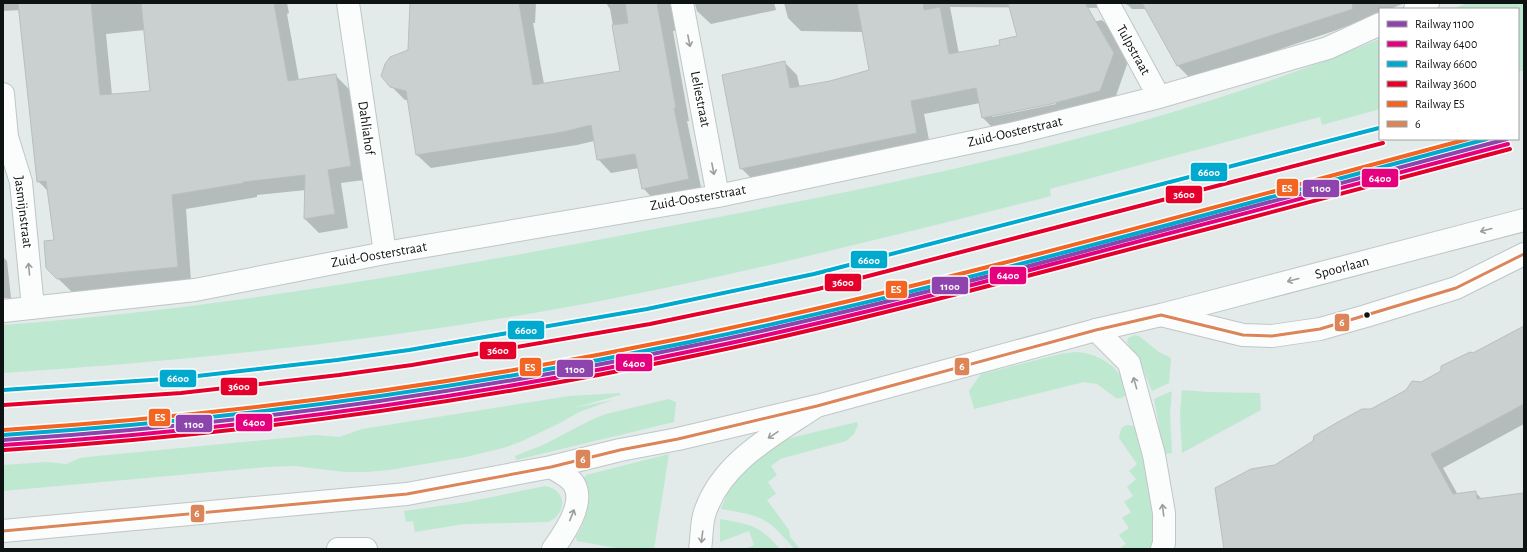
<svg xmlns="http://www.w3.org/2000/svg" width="1527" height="552" font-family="'Alegreya Sans',sans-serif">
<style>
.green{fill:#bfe8d1}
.shadow{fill:#0003;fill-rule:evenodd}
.building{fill:#cad0cf;stroke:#b8bfbd}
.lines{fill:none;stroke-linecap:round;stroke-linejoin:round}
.street-casing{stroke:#c0c6c6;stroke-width:24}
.secondary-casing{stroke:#c0c6c6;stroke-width:24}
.street{stroke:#fbfcfc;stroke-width:22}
.secondary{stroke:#fbfcfc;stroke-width:22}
.bus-1-casing{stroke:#fff;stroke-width:6}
.bus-1{stroke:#db8559;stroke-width:3}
.rail-1-casing{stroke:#fff;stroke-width:7}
.rail-2-casing{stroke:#fff;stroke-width:7}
.rail-3-casing{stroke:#fff;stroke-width:7}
.rail-4-casing{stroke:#fff;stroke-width:7}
.rail-5-casing{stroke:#fff;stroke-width:7}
.rail-1{stroke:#8e44ad;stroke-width:4}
.rail-2{stroke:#e5007d;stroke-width:4}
.rail-3{stroke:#00a9ce;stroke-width:4}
.rail-4{stroke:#e4002b;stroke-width:4}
.rail-5{stroke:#f26522;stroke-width:4}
.oneway{stroke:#9c9e9e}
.bus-dot{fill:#0d1212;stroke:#fff;stroke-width:1.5}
.labels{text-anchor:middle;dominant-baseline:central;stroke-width:3;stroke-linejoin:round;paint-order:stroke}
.street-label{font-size:14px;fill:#0d1212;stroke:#fff}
.line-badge{stroke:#fff;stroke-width:1.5}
.badge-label{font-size:11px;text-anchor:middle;font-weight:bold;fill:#fff}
</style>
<rect width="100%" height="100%" fill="#e2eaea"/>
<!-- green -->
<path class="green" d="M1467,3H1524V70L1518,72V9H1453Z
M1380,39V109L1322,125L1320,117L1050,189L1051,196C884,238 716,281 545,311C366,342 185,361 3,373V325C229,308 453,268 676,225C914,180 1155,132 1380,39Z
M1135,335L1139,336L1159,352L1171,358L1169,383L1152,391L1142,367L1127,342L1128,338Z
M1075,352C1100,353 1122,368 1128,392C1125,397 1121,399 1116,398L1097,384L1084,382L974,409L969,391L981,374L1060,354Z
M1182,390L1208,392L1260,393L1261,410L1182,453L1180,414Z
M1172,391L1170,413L1172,453L1164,454L1154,399Z
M620,393V395L573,408L613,400L579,412L558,424L520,442L503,448L466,457L389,470L367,472H345L295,466L267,467L3,491V465L46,462L66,464L80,458L87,457L315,435L339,437L362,429L569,396Z
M669,399L676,402L674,422L516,460L515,456L543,445L593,419L606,414Z
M857,422L858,425L854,434L846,441L780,459L771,466L777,475L768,482L776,494L767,500L789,530L790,537L800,549H794C767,517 763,516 721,509L728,491L746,465L786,439Z
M1126,425C1132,425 1136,426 1138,432L1159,549H1118L1126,544L1119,535L1129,528L1122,518L1131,512L1124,502L1133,496L1127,487L1136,479L1129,471L1137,464L1119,438L1121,429Z
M669,454L654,549H622L577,541L576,537C590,515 587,503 583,480L586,475Z
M545,486C568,490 567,514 548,522L464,524L415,532L413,521L406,522L404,511L467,502Z
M720,519C751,525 758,524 780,549H745L754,545L749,531L720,542Z"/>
<!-- shadow -->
<path class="shadow" d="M3,3H287L289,13L287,14L299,80L335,75L349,89L364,180L341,183L348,228L319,233L305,219L306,190L257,195V197L186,209L191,281L72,292L47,268L55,241L49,192L38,181L20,10L3,11ZM145,30L151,92L112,95L106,34Z
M411,3H536L535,23H533L544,84L621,72L610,9L606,3H774L776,10L711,24L697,11L695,4H693L685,29L673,31L689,121H687L702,192L656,202L643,188L639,168L611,173L598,159L594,141L577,145L431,168L417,155L408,100H405L391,86L409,51Z
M784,3H1121L1115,4L1111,8L950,7L959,54L1002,46L1001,41L1102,20L1115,33L1129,59L1113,104L996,131L983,118L980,103L924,114L930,145L754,181L741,168L785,63L797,75L800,88L830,82L870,71L863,32L801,31L788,18ZM1056,102V104L992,117V115Z
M1122,3H1405L1390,9H1380V13L1334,31L1191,79L1178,66L1147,9H1132L1128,5Z
M3,257L7,261L11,298H3Z
M1524,326V424L1443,468L1458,495L1475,492L1482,499L1524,494V549H1225L1275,466L1371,410Z"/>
<!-- building -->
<path class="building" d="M18,3H91L100,95L150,91L141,3H274L288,81L336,74L351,166L328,170L335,214L304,219L305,175L243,182L244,183L172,195L178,267L57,279L46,268L44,241L54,240L46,181L37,182Z
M410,3H519L533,85L620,71L612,25L628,23L625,3H657L676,108H674L689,179L642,189L635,154L597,160L591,125L563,132L416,155L406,91L390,87L381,76L385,64L390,57L408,50Z
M857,3H923L924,10L940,7L949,54L1000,45L999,40L1017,36L1008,3H1085L1114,53L1100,91L1051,104L982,118L976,88L911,101L917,133L740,169L722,75L785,61L790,88L830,81L869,70Z
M1142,3H1352L1353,9L1177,66Z
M1524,326V404L1431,454L1453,494L1476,491L1477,499L1524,493V549H1224L1215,488L1251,469L1275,465L1313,441L1314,436L1338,422L1362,409H1371L1406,390L1412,381L1421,382L1441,371V366L1470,352L1473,353Z"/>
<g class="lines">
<!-- street casing -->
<g class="street-casing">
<path id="street" d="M348,3L385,253
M682,3L718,196
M1108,3L1159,97
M1415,9L1428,3
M3,94L7,137L21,182L33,308
M3,311L195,290L385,253L718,196L1015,133L1159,97L1328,48L1380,24
M1161,315L1243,335L1272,336L1320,329L1366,316L1456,288L1524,254
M1096,330L1129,363L1154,455L1164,513V543L1162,549
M700,549C702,537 701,523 705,512C722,462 773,435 815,407"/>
</g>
<!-- secondary casing -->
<g class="secondary-casing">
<path id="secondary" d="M551,467C559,472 571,477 575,486C584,505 564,534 553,549
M3,531L407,494L551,467L620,450L678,439L817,406L1096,330L1161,315L1524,220
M338,549H366"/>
</g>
<!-- street -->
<use href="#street" class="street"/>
<!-- secondary -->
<use href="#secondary" class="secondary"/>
<!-- bus-1 casing -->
<g class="bus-1-casing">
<path id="bus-1" d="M3,531L407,494L551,467L620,450L678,439L817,406L1096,330L1161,315L1243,335L1272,336L1320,329L1456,288L1524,254"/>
</g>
<!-- bus-1 -->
<use href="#bus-1" class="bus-1"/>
<!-- rail-1 casing -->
<g class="rail-1-casing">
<path id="rail-1" d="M3,440C234,425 464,394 691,346C805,323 917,294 1029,266C1189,224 1348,181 1507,139"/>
</g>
<!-- rail-2 casing -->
<g class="rail-2-casing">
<path id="rail-2" d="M3,445C235,430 465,399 692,351C805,328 918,299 1030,270C1190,229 1349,186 1508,144"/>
</g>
<!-- rail-3 casing -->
<g class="rail-3-casing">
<path id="rail-3" d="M3,390L180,378L337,360L409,350L647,309L814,274L1379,128
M3,435C234,420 463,389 690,342C958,286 1223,209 1487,139"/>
</g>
<!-- rail-4 casing -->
<g class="rail-4-casing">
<path id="rail-4" d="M4,405L181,393L339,375L412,365L650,324L818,289L1383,143
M4,450C235,435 465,404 693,356C806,333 919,304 1031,275C1191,234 1350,191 1510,149"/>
</g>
<!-- rail-5 casing -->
<g class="rail-5-casing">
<path id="rail-5" d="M3,430C233,415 462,384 688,337C951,282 1209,208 1468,139"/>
</g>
<!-- rail-1 -->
<use href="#rail-1" class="rail-1"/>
<!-- rail-2 -->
<use href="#rail-2" class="rail-2"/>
<!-- rail-3 -->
<use href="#rail-3" class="rail-3"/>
<!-- rail-4 -->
<use href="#rail-4" class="rail-4"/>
<!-- rail-5 -->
<use href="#rail-5" class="rail-5"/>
</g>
<!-- one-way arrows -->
<defs><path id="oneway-shaft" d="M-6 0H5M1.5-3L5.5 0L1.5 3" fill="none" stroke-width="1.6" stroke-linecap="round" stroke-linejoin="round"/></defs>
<g class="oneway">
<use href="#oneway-shaft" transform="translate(689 41) rotate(79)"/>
<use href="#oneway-shaft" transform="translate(713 169) rotate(79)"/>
<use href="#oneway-shaft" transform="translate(1486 230) rotate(165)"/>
<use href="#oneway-shaft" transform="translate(29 269) rotate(-95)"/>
<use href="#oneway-shaft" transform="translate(1293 280) rotate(165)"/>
<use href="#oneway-shaft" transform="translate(1135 383) rotate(-106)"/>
<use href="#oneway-shaft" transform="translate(773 435) rotate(146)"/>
<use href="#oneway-shaft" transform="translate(1163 510) rotate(-97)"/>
<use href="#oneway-shaft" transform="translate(572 515) rotate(-68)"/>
<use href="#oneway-shaft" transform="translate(702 537) rotate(97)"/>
</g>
<!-- markers -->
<circle class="bus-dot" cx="1367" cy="315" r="3.5"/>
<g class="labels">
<!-- street labels -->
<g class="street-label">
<text transform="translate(1133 50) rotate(61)">Tulpstraat</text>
<text transform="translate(700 99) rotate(79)">Leliestraat</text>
<text transform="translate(366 128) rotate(82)">Dahliahof</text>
<text transform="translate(1015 132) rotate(-13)">Zuid-Oosterstraat</text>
<text transform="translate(698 198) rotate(-10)">Zuid-Oosterstraat</text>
<text transform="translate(23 212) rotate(83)">Jasmijnstraat</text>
<text transform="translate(379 255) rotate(-10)">Zuid-Oosterstraat</text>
<text transform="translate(1342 268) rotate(-15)">Spoorlaan</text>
</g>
</g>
<g class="line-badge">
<rect x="1190" y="162" width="38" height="20" rx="4" fill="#00a9ce"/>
<rect x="1361" y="168" width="38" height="20" rx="4" fill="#e5007d"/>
<rect x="1276" y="178" width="23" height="19" rx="4" fill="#f26522"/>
<rect x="1302" y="179" width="38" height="19" rx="4" fill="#8e44ad"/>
<rect x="1165" y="185" width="38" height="19" rx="4" fill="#e4002b"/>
<rect x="850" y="250" width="38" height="19" rx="4" fill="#00a9ce"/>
<rect x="989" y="266" width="38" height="19" rx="4" fill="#e5007d"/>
<rect x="824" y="273" width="38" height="19" rx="4" fill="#e4002b"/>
<rect x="931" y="276" width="38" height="19" rx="4" fill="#8e44ad"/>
<rect x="885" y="280" width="23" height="19" rx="4" fill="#f26522"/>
<rect x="1334" y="313" width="16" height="19" rx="4" fill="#db8559"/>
<rect x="507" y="320" width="38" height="20" rx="4" fill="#00a9ce"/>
<rect x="479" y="341" width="38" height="19" rx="4" fill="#e4002b"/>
<rect x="615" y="353" width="38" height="19" rx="4" fill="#e5007d"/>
<rect x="954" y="357" width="16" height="19" rx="4" fill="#db8559"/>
<rect x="519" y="357" width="23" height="20" rx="4" fill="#f26522"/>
<rect x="556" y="359" width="38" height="19" rx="4" fill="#8e44ad"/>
<rect x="159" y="369" width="38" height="19" rx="4" fill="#00a9ce"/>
<rect x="220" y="377" width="38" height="19" rx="4" fill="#e4002b"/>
<rect x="148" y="408" width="23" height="19" rx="4" fill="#f26522"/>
<rect x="235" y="413" width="38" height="19" rx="4" fill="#e5007d"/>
<rect x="175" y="414" width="38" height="19" rx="4" fill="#8e44ad"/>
<rect x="575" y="449" width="16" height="20" rx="4" fill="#db8559"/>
<rect x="190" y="504" width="15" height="19" rx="4" fill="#db8559"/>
</g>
<g class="badge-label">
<text x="1209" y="176">6600</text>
<text x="1380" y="182">6400</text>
<text x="1287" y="192">ES</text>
<text x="1321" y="192">1100</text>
<text x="1184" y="198">3600</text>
<text x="869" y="264">6600</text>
<text x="1008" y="279">6400</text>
<text x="843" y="286">3600</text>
<text x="950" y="290">1100</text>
<text x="896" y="293">ES</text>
<text x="1342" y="326">6</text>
<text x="526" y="334">6600</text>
<text x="498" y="354">3600</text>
<text x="634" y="367">6400</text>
<text x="962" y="370">6</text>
<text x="530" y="371">ES</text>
<text x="575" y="373">1100</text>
<text x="178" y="382">6600</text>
<text x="239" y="390">3600</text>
<text x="160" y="421">ES</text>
<text x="254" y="426">6400</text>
<text x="194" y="428">1100</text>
<text x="583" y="463">6</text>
<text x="197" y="517">6</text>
</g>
<!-- border -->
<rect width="1527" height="552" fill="none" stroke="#0d1212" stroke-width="8"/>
<!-- legend -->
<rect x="1379" y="8" width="140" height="132" fill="#ffffff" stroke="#9ea0a0"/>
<rect x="1387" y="21" width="20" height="6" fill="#8e44ad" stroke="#9ea0a0"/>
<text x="1415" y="28" font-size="12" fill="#0d1212">Railway 1100</text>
<rect x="1387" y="41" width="20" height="6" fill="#e5007d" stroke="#9ea0a0"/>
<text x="1415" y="48" font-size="12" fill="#0d1212">Railway 6400</text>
<rect x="1387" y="61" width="20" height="6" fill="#00a9ce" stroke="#9ea0a0"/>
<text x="1415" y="68" font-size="12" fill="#0d1212">Railway 6600</text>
<rect x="1387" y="81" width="20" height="6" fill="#e4002b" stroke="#9ea0a0"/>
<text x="1415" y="88" font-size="12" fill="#0d1212">Railway 3600</text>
<rect x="1387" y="101" width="20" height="6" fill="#f26522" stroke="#9ea0a0"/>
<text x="1415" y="108" font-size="12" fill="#0d1212">Railway ES</text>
<rect x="1387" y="121" width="20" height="6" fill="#db8559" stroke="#9ea0a0"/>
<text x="1415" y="128" font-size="12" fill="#0d1212">6</text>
</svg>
